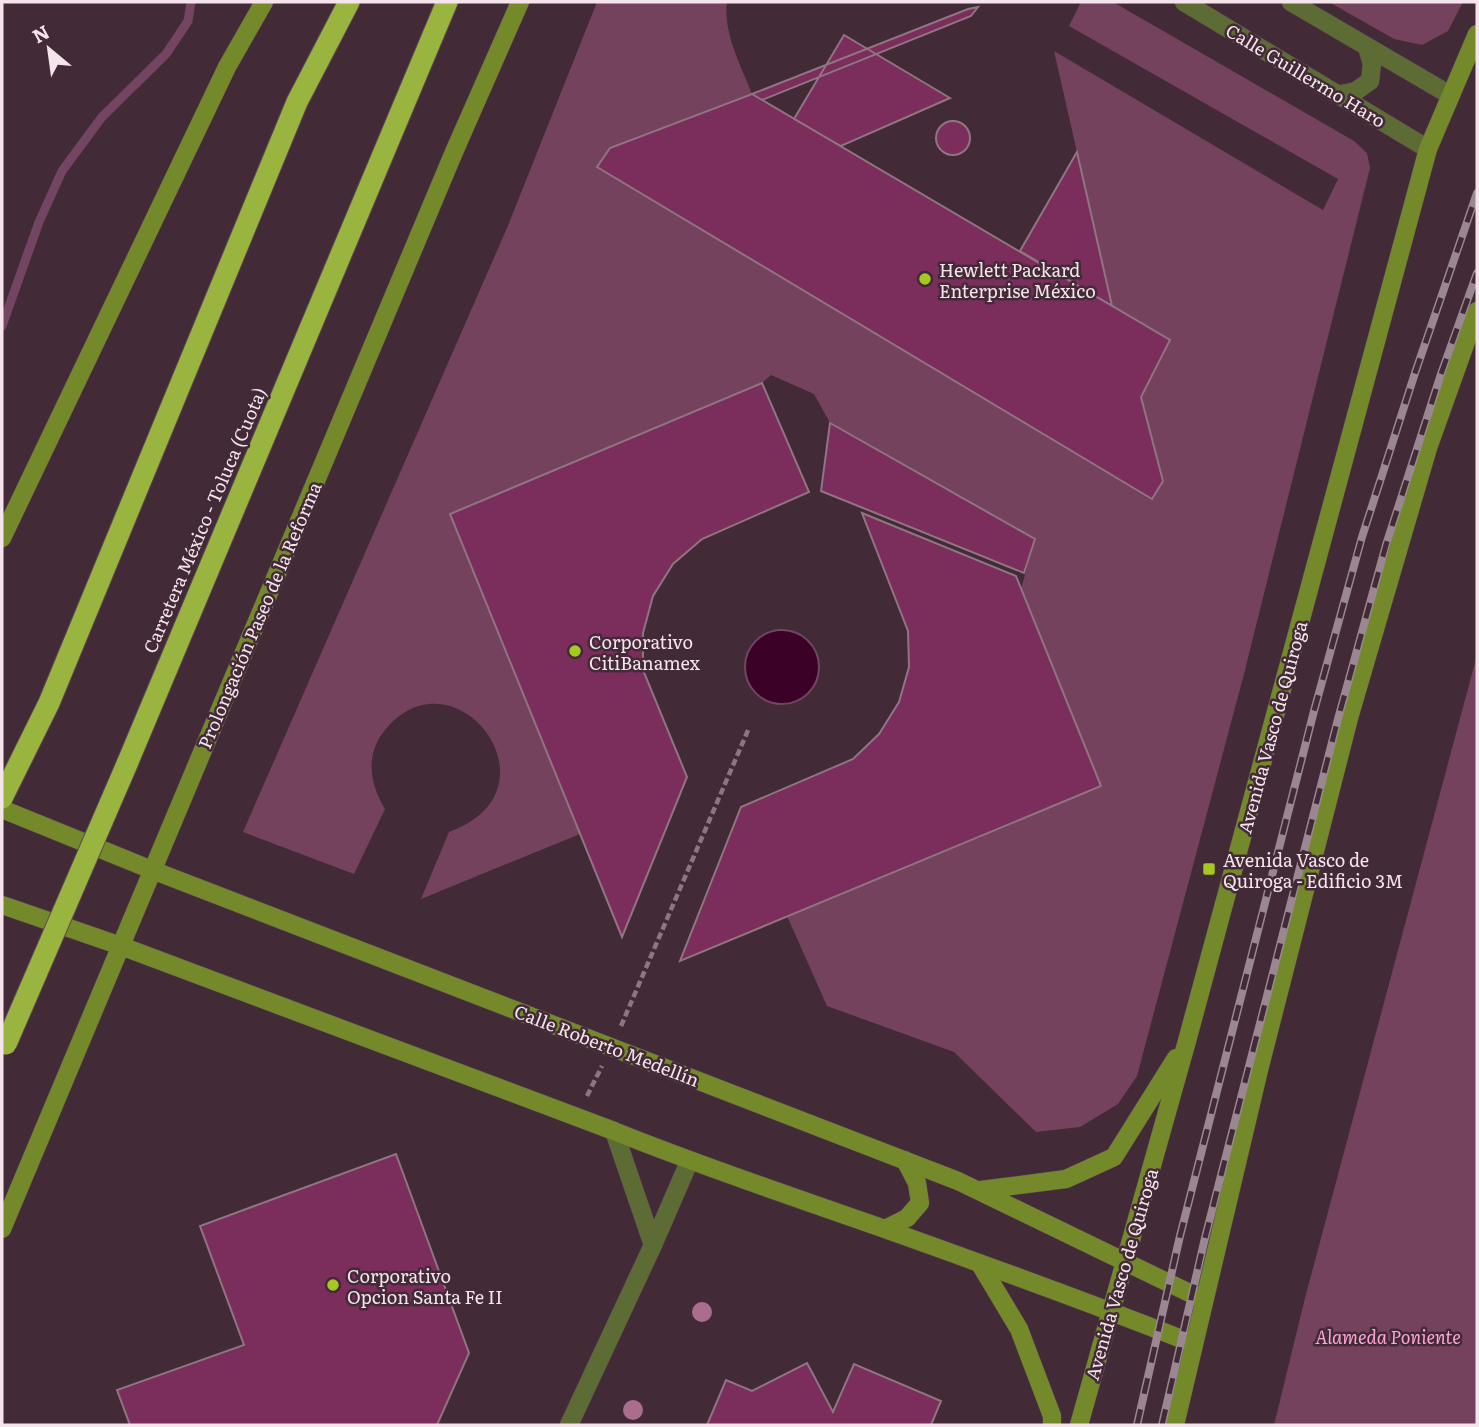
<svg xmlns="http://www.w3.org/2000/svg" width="1479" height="1427" font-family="Literata,serif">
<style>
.green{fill:#74425d}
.water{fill:#3b0127;stroke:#734562;stroke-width:2}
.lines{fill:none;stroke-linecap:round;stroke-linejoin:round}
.stream{stroke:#734562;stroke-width:9}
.building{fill:#7b2d5b;stroke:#907482;stroke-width:2}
.street-casing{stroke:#5f4854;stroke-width:19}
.secondary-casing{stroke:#5f4854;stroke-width:19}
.highway-casing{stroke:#5f4854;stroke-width:23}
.path{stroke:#8c7681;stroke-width:4.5;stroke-dasharray:7 3.5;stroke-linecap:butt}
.street{stroke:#5d6c34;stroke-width:18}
.secondary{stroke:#748a2a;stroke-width:18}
.highway{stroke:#99b540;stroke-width:21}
.rail-casing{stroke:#9b8791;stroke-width:8}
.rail{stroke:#422a37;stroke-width:5;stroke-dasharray:16;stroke-linecap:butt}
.highway-bridge-casing{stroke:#5f4854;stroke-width:23;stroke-linecap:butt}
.highway-bridge{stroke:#99b540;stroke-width:21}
.tree{fill:#aa6d8e}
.poi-dot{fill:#a6c821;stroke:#422a37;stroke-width:2.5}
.labels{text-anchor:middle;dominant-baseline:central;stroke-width:5;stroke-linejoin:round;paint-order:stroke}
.street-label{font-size:18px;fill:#f5e4ec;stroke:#422a37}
.poi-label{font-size:18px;fill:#f5e4ec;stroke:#422a37;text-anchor:start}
.park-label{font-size:18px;font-style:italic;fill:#ffa4d5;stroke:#422a37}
</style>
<rect width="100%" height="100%" fill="#422a37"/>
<!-- green -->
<path class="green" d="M597,2H727C723,33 741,66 752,94L597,167L1152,499L1163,481L1141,397L1170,340L1112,306L1054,51L1323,210L1338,179L1069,26L1081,2H1113L1354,141L1367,153L1370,168L1244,674L1137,1076L1118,1104L1080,1127L1036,1132L954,1052L827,1006L787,916L1021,589L1035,539L830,423L814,394L771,375L762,383L450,514L580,834L421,899L449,832C568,789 451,641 382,734C365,758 371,786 385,809L354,874L243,832L507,228Z
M1329,2H1463L1448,31L1422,45L1394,39Z
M1477,655V1425H1274L1305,1298Z"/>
<!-- water -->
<path class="water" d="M745 667a37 37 0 1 1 74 0a37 37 0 1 1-74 0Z"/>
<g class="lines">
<!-- stream -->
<path class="stream" d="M2,326L39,222L62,171L102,117L166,54L188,21L191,2"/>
</g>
<!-- building -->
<path class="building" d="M978,7L971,16L762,100L752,94L968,9Z
M844,35L950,98L841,146L794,119Z
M752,94L1170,340L1141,397L1163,481L1152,499L597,167L610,148Z
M936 138a17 17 0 1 1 34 0a17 17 0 1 1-34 0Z
M1077,152L1112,306L1020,251Z
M762,383L809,492L702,539L673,564L653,596L643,633V670L687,777L622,937L450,514Z
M830,423L1035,539L1024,573L821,491Z
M862,513L1016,576L1101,786L680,961L741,807L853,759L879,734L899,702L909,667L908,631Z
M396,1154L469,1353L437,1425H130L117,1390L244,1345L200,1226Z
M807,1363L833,1412L854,1364L941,1401L931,1425H707L726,1380L752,1391Z"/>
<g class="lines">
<!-- street casing -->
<g class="street-casing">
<path id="street" d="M1184,2L1428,149
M1291,2L1450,95
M1338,95L1356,91L1370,81L1372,64L1367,47
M614,1131L653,1245
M569,1425L653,1245L689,1162"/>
</g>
<!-- secondary casing -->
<g class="secondary-casing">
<path id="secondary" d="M2,538L227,67L264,2
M2,809L152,870L958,1181L1204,1300
M2,905L121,946L614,1131C703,1167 794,1197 885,1229C988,1266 1092,1303 1194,1344
M981,1190L1066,1179L1114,1157L1176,1058
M2,1229L454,152L520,2
M885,1229L907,1218L920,1203L917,1183L905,1160
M980,1264L1019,1329L1052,1416V1425
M1079,1425L1187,1041L1428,149L1477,34
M1175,1425L1259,1070L1349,718L1428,448L1477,311"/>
</g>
<!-- highway casing -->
<g class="highway-casing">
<path id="highway" d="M127,764L447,2
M2,798L49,703L297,102L349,2"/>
</g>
<!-- path -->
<path class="path" d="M621,1026L749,728
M587,1096L602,1066"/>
<!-- street -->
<use href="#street" class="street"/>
<!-- secondary -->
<use href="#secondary" class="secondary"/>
<!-- highway -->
<use href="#highway" class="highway"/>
<!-- rail casing -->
<g class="rail-casing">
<path id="rail" d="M1137,1425L1180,1236L1314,711L1362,537L1415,373L1477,193
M1162,1425L1205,1238L1338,719L1386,545L1441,374L1477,273"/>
</g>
<!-- rail -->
<use href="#rail" class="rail"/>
<!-- highway-bridge casing -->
<g class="highway-bridge-casing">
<path id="highway-bridge" d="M6,1044L127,764"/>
</g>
<!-- highway-bridge -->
<use href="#highway-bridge" class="highway-bridge"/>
</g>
<!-- trees -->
<g class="tree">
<circle cx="702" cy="1312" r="10"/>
<circle cx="633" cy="1410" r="10"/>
</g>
<!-- markers -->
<g class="poi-dot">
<circle cx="925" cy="279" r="7"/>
<circle cx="575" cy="651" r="7"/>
<rect x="1202" y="862" width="14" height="14" rx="3.5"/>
<circle cx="333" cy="1285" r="7"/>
</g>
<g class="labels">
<!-- street labels -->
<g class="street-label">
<text transform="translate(1306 75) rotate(31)">Calle Guillermo Haro</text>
<text transform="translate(204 520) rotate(-67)">Carretera México - Toluca (Cuota)</text>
<text transform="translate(259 615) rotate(-67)">Prolongación Paseo de la Reforma</text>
<text transform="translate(1272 727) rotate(-75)">Avenida Vasco de Quiroga</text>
<text transform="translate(607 1045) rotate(21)">Calle Roberto Medellín</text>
<text transform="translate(1121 1274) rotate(-74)">Avenida Vasco de Quiroga</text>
</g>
<!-- poi labels -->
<g class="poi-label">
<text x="939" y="269">Hewlett Packard<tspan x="939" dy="21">Enterprise México</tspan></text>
<text x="589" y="641">Corporativo<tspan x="589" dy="21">CitiBanamex</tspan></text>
<text x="1223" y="859">Avenida Vasco de<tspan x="1223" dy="21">Quiroga - Edificio 3M</tspan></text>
<text x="347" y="1275">Corporativo<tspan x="347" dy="21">Opcion Santa Fe II</tspan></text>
</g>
<!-- park labels -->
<g class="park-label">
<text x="1388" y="1336">Alameda Poniente</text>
</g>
</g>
<!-- border -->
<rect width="1479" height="1427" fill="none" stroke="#f5e4ec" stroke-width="7"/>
<!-- north arrow -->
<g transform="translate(49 49) rotate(331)" stroke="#422a37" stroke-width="5" paint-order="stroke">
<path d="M0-5L12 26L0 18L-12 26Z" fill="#f5e4ec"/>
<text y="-10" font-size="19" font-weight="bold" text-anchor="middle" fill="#f5e4ec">N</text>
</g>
</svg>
